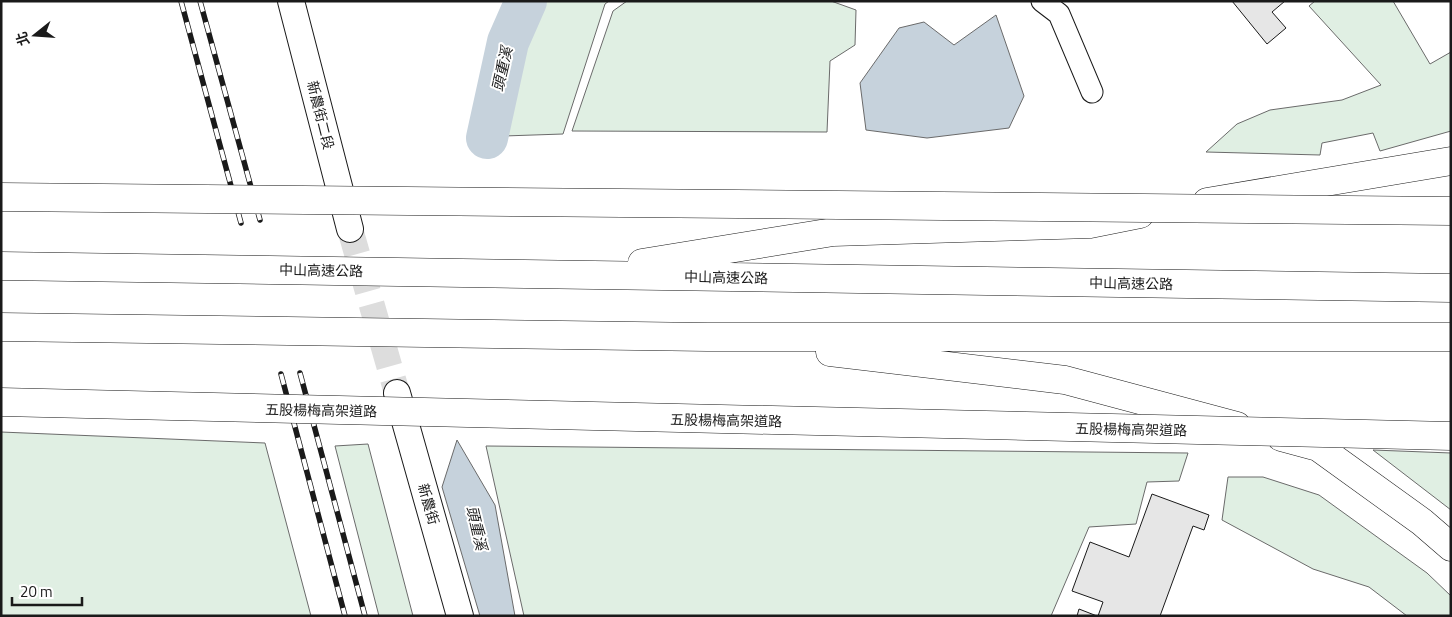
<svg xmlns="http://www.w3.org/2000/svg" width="1452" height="617" font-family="'Titillium Web','Noto Sans TC',sans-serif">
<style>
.green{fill:#e0efe3;stroke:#6a6a6a}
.water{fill:#c6d2dc;stroke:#6a6a6a}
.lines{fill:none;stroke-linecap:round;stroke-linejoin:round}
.river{stroke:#c6d2dc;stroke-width:42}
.building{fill:#e6e6e6;stroke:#1a1a1a}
.tertiary-tunnel{stroke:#ddd;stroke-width:26;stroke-dasharray:26 13;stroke-linecap:butt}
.minor-casing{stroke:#1a1a1a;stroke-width:23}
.tertiary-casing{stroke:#1a1a1a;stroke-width:28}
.motorway-casing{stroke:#1a1a1a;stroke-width:29}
.minor{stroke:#fff;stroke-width:21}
.tertiary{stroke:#fff;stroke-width:26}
.motorway{stroke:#fff;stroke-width:28}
.rail-casing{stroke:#1a1a1a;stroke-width:5.5}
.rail{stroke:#fff;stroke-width:4;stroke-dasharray:11;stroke-linecap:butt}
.motorway-bridge-casing{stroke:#1a1a1a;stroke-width:29;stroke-linecap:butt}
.motorway-bridge{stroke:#fff;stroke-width:28}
.labels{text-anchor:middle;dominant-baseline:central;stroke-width:4;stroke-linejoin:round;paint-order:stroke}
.street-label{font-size:14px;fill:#1a1a1a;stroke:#fff}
.water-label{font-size:15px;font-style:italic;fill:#1a1a1a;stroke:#fff}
</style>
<rect width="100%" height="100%" fill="#fff"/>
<!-- green -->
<path class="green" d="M545,1H609L605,4L563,134L504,136L532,23Z
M627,1H831L856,10L855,45L830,61L827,132L572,131L613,11Z
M1315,1H1393L1430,64L1451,52V131L1380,151L1373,133L1322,143L1320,155L1206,152L1237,124L1270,110L1342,100L1381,85L1309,6Z
M1,432L265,443L311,616H1Z
M368,444L413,616H379L335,446Z
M486,446L1188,453L1179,481L1147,482L1136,524L1089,527L1051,616H524Z
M1373,450L1451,453V510Z
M1228,477H1263L1319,495L1427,573L1451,596V616H1407L1369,587L1313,569L1222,520Z"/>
<!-- water -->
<path class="water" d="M996,15L1024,96L1009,128L927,138L866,130L860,83L899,28L924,22L954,45Z
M457,440L495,505L515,616H480L442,487Z"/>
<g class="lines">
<!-- river -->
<path class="river" d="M487,138L508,42L526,1"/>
</g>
<!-- building -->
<path class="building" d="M1232,1H1285L1272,12L1286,28L1267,44Z
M1152,494L1209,515L1204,530L1193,526L1160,616H1098L1103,602L1072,591L1090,542L1129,557Z
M1079,609L1097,616H1077Z"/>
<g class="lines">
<!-- tertiary-tunnel -->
<path class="tertiary-tunnel" d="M350,229L397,393"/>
<!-- minor casing -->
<g class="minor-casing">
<path id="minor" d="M1042,1L1059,14L1092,92"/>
</g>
<!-- tertiary casing -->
<g class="tertiary-casing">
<path id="tertiary" d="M291,1L350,229
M397,393L460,616"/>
</g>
<!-- motorway casing -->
<g class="motorway-casing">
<path id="motorway" d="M1207,202L1451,161
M642,263L833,232L1090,224L1140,214
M1,266L1451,288
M1,327L707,337H1451
M830,352L1065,380L1237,426
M1281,437L1318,447L1422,522L1451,547"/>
</g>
<!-- minor -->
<use href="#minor" class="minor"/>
<!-- tertiary -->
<use href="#tertiary" class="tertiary"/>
<!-- motorway -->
<use href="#motorway" class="motorway"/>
<!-- rail casing -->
<g class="rail-casing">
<path id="rail" d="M181,1L241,223
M200,1L260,220
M300,373L365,616
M281,374L345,616"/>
</g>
<!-- rail -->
<use href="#rail" class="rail"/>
<!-- motorway-bridge casing -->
<g class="motorway-bridge-casing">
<path id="motorway-bridge" d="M1,197L1451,211
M1,402L1451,436"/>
</g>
<!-- motorway-bridge -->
<use href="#motorway-bridge" class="motorway-bridge"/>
</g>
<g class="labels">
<!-- street labels -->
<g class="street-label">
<text transform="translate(321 115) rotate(76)">新農街二段</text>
<text transform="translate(321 270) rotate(1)">中山高速公路</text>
<text transform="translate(726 277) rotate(1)">中山高速公路</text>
<text transform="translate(1131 283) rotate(1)">中山高速公路</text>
<text transform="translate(321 410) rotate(1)">五股楊梅高架道路</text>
<text transform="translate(726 420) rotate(1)">五股楊梅高架道路</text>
<text transform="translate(1131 429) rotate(1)">五股楊梅高架道路</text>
<text transform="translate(429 504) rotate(74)">新農街</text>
</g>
<!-- water labels -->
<g class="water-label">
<text transform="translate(502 69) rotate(-77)">頭重溪</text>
<text transform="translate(477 528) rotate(77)">頭重溪</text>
</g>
</g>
<!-- border -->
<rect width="1452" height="617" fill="none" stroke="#1a1a1a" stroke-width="5"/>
<!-- north arrow -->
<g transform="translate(35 35) rotate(253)" stroke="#ffffff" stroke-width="4" paint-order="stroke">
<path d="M0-4L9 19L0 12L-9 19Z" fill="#1a1a1a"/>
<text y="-8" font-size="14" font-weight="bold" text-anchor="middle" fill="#1a1a1a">北</text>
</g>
<!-- scale -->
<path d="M12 597v8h70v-8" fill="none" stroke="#1a1a1a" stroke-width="2.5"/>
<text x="20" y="597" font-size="15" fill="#1a1a1a" stroke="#ffffff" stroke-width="4" paint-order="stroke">20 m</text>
</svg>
